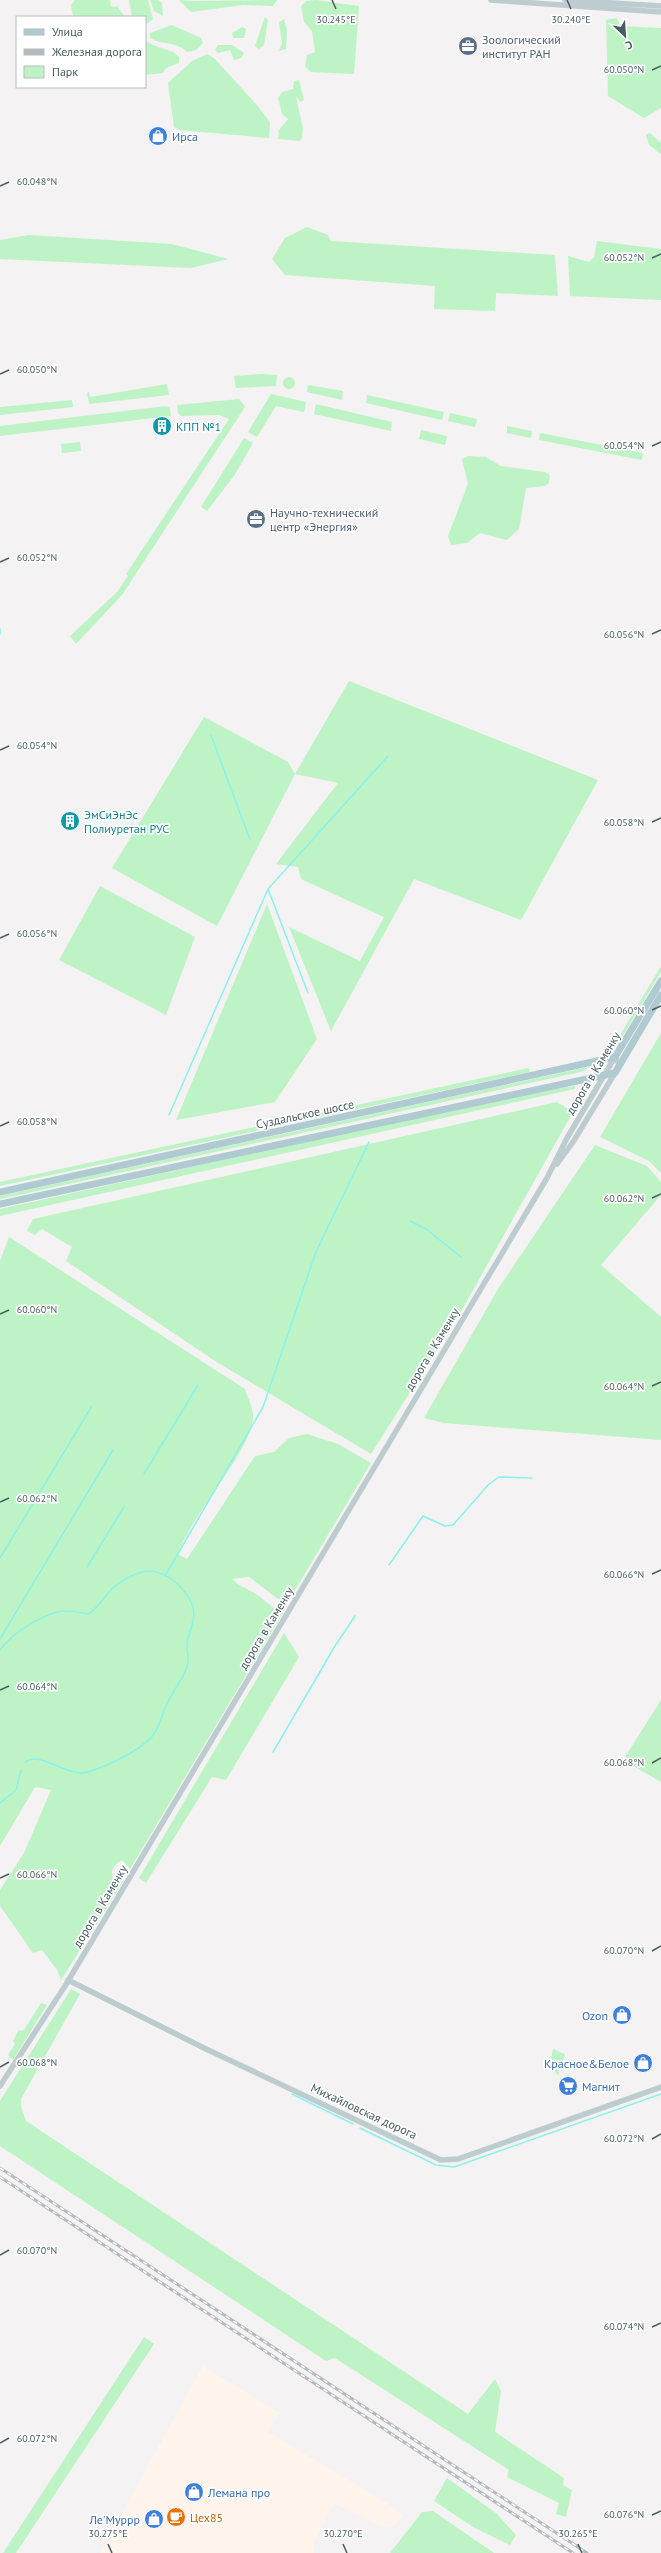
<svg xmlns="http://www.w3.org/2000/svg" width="661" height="2553" font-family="'PT Sans',sans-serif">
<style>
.commercial{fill:#fef4ec}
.green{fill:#bef3c5}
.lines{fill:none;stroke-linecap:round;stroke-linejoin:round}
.stream{stroke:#88f3ed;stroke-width:1.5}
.minor{stroke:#bccccf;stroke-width:5.5}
.major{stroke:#b0cad2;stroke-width:7}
.rail-casing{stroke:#b3b9bc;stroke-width:3}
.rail{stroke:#fff;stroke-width:1.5;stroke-dasharray:4.5;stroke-linecap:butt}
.ticks{fill:none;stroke:#485c61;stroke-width:1.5}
.labels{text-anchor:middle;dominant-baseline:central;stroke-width:3.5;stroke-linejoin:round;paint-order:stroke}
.service-label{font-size:12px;fill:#4e5e75;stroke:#fff;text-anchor:start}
.shop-label{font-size:12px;fill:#366cbe;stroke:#fff;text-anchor:start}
.culture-label{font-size:12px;fill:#0d838f;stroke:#fff;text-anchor:start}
.street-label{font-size:12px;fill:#485c61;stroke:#fff}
.food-label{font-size:12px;fill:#c56008;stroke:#fff;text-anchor:start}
.ticks-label{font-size:10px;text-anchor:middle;fill:#485c61;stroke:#fff;stroke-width:3.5;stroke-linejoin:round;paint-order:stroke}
</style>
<rect width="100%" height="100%" fill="#f4f2f2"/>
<!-- commercial -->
<path class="commercial" d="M203,2366L280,2413L268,2432L395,2508L402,2516L393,2527L381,2526L334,2504L315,2540L313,2553H100Z"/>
<!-- green -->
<path class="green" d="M75,0H110L111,7L117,6L125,17H73L71,5Z
M129,0H148L153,19L145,25V17H132Z
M150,0H158L162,3L163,16L154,11Z
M179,0L193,1L277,0L273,6L243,5L191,12Z
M316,0L359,6L354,74L311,72L305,67L307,55L315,52L312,31L304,22L301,6L306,1Z
M265,17L268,20L264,45L259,49L255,46Z
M617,18L620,26L661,28V108L644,118L608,96L606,20Z
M284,19L287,30L286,49L279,51L282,43L279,22Z
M172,25L201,38L203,43L196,50L187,52C174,40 164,46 150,38V33Z
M242,27L246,29L244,38H233L232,33Z
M145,40C157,50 170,47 179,57V63L166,68L163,73L145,75Z
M218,45H232L244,53L241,58L234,60L230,50L218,53L215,50Z
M207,54L215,59L257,105L270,122L269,138L179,130L174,127L168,83L192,61Z
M299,80L304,100L301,102L296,97L303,128L302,138L300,141L278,139L279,130L288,119L282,114L278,98L282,92L293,89L294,81Z
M650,133L661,143V154L649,145L646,135Z
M307,227L328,235L331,241L555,255L558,296L496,293L495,311L434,309L435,286L285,275L272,259L285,238Z
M29,235L172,244L228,259L191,268L0,259V240Z
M597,241L661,249V300L570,296L568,256L589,262L594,257Z
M262,374L277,375L276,386L236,388L234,376Z
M283 383a6 6 0 1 1 12 0a6 6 0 1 1-12 0Z
M167,384L169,395L89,404L87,393L89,392L90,397Z
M308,385L343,391L342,400L307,392Z
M271,394L306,402L304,412L276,406L257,437L248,432Z
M367,395L444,412L442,420L366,403Z
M239,399L245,407L122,595L76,644L70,636L117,592L128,576L126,574L229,419L219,415L181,416L178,413L177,405Z
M72,400L73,407L0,415V407Z
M316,404L392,422L391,431L314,414Z
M166,406L170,408L171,416L0,436V426Z
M450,413L477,419L475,427L448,421Z
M507,426L532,431L531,438L507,433Z
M421,430L447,436L445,445L419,439Z
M540,433L643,453L642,460L539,440Z
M244,438L253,443L234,476L207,511L201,507Z
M80,442L81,451L62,453L61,444Z
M468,456L486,457L501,466L545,472L550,475L549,483L545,486L526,488L519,529L507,540L480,533L467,543L451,545L448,536L468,484L462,459Z
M349,681L598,780L521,920L414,879L331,1031L289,927L360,961L384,917L301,879L298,867L276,864L338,783L295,774L217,926L112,868L204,717L288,762L295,774Z
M100,886L195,937L166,1015L59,960Z
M267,904L317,1039L275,1102L176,1120Z
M661,966V972L621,1039L619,1037Z
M661,1033V1173L649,1161L600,1137Z
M588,1067L585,1071L0,1199V1196Z
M529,1068L530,1072L0,1186V1182Z
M575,1086V1089L0,1216V1209L509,1097Z
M557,1102L573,1112L459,1315L371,1454L215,1361L66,1261L72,1247L42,1229L35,1235L27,1231L33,1219Z
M595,1145L647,1166L661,1182V1195L601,1265L661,1317V1440L444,1423L424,1418L498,1289Z
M9,1237L245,1389C247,1397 253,1407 253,1415C254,1449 191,1514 178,1554L187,1559L255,1456L274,1452L289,1438L307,1434L338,1444L371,1463L286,1605L249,1577L232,1579C240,1587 250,1590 259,1596C267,1603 273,1608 283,1613L130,1869L122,1860C114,1865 110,1869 113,1878L124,1880L61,1980L57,1970L42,1950L33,1953L0,1906V1890L24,1853L51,1790L35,1787L0,1846V1261Z
M284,1633L299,1657L226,1780L212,1777L146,1883L139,1878Z
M661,1700V1782L623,1760Z
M71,1989L80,1994L21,2099V2106L26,2121L468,2414L495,2379L501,2391L495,2432L564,2478L563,2485L572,2490L566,2517L556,2514L559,2503L507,2477L509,2470L335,2358L326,2361L0,2146V2101Z
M41,2003L47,2005L13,2060L8,2055L15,2044L13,2041L18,2031L24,2030Z
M553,2049L565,2054L562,2064L555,2061L559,2073L557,2076L551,2059Z
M144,2337L154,2344L16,2553H3Z
M447,2478L496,2513L516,2535L510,2545L473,2527L434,2501Z
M433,2511L494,2553H390L422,2512Z"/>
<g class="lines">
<!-- stream -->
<path class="stream" d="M0,629V634
M211,735L250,840
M268,889L308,993
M169,1115L268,889L388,756
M410,1221L426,1229L461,1257
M144,1474L198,1385
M0,1558L92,1406
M389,1565L423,1516L445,1526L453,1525L489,1484L499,1477L532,1478
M87,1567L124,1507
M165,1576L263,1407L316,1252L369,1142
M0,1639L113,1450
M0,1650C12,1633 46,1611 67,1611C74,1611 82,1613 89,1614C99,1607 103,1598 111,1590C119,1581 140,1570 151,1571C169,1573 185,1588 192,1604C197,1615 190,1631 187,1642C186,1650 190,1659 187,1667C183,1679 174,1690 168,1701C163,1711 161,1723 155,1732C145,1749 107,1766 88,1772C69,1778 38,1750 26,1762
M273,1752L335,1646L355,1616
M0,1803L16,1790L21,1770
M292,2094L353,2124
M360,2128L436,2165L454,2167L661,2094"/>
<!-- minor -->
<path class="minor" d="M491,0L661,12
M565,0L661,6
M557,1164L573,1142L615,1073
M68,1980L206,2049L441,2160L458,2159L661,2087
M0,2086L65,1986L547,1178L567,1138L615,1057L619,1064"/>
<!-- major -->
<path class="major" d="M0,1192L615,1057L661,981
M0,1204L615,1073L661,995"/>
<!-- rail casing -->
<g class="rail-casing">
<path id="rail" d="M0,2168L587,2553
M0,2177L573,2553"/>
</g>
<!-- rail -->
<use href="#rail" class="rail"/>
</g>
<!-- ticks -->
<path class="ticks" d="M332,0L336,9M567,0L571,9M652,70L661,66M0,186L9,182M652,258L661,254M0,374L9,370M652,446L661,442M0,562L9,558M652,634L661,630M0,750L9,746M652,822L661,818M0,938L9,934M652,1010L661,1006M0,1126L9,1122M652,1198L661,1194M0,1314L9,1310M652,1386L661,1382M0,1502L9,1498M652,1574L661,1570M0,1690L9,1686M652,1763L661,1758M0,1878L9,1874M652,1951L661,1946M0,2067L9,2062M652,2139L661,2134M0,2255L9,2250M652,2327L661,2323M0,2443L9,2438M652,2515L661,2511M108,2544L112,2553M343,2544L347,2553M578,2544L582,2553"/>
<!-- icons -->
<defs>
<g id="office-disc" transform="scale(1)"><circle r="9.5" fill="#5c6f8a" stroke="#fff"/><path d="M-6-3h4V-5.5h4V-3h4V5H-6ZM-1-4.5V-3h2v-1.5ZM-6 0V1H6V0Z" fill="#fff"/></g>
<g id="shop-disc" transform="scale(1)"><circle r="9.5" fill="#3f7fe0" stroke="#fff"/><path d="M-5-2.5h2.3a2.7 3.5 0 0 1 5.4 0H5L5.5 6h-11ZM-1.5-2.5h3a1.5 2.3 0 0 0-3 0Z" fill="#fff"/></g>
<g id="building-disc" transform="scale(1)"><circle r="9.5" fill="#0f9aa8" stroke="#fff"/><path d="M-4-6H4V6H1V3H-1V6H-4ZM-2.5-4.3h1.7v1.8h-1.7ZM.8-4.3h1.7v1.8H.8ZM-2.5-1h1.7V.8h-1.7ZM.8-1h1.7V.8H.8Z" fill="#fff"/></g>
<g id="supermarket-disc" transform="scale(1)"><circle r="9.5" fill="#3f7fe0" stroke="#fff"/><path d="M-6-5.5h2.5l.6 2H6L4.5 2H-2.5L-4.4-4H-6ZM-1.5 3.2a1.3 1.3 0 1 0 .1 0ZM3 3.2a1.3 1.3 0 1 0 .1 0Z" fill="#fff"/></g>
<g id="cafe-disc" transform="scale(1)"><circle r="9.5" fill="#e8710a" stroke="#fff"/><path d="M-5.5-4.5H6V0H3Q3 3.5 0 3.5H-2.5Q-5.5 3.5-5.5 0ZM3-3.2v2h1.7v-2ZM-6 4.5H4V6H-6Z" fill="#fff"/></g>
</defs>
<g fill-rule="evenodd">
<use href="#office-disc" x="468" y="46"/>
<use href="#shop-disc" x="158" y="136"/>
<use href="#building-disc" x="162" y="426"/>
<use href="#office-disc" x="256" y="519"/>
<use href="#building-disc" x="70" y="821"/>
<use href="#shop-disc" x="622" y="2015"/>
<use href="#shop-disc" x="643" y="2063"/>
<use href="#supermarket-disc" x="568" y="2086"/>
<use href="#shop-disc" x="194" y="2492"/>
<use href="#cafe-disc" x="176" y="2517"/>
<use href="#shop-disc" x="154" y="2519"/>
</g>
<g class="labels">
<!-- service labels -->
<g class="service-label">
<text x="482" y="39">Зоологический<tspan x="482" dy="14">институт РАН</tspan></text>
<text x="270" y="512">Научно-технический<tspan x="270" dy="14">центр «Энергия»</tspan></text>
</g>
<!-- shop labels -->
<g class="shop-label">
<text x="172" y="136">Ирса</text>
<text x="608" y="2015" text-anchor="end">Ozon</text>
<text x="629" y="2063" text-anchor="end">Красное&amp;Белое</text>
<text x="582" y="2086">Магнит</text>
<text x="208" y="2492">Лемана про</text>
<text x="140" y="2519" text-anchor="end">Ле'Муррр</text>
</g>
<!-- culture labels -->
<g class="culture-label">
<text x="176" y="426">КПП №1</text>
<text x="84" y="814">ЭмСиЭнЭс<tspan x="84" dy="14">Полиуретан РУС</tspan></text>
</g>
<!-- street labels -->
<g class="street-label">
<text transform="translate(593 1073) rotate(-59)">дорога в Каменку</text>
<text transform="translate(305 1114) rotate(-12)">Суздальское шоссе</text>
<text transform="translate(432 1349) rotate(-59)">дорога в Каменку</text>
<text transform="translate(266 1628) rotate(-59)">дорога в Каменку</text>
<text transform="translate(100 1906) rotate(-59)">дорога в Каменку</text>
<text transform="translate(364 2111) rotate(25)">Михайловская дорога</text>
</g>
<!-- food labels -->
<g class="food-label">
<text x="190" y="2517">Цех85</text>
</g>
</g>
<g class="ticks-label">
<text x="336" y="23">30.245°E</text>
<text x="571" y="23">30.240°E</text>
<text x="624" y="73">60.050°N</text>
<text x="37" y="185">60.048°N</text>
<text x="624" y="261">60.052°N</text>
<text x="37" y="373">60.050°N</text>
<text x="624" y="449">60.054°N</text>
<text x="37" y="561">60.052°N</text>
<text x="624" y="638">60.056°N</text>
<text x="37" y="749">60.054°N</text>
<text x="624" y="826">60.058°N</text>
<text x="37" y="937">60.056°N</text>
<text x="624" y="1014">60.060°N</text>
<text x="37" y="1125">60.058°N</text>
<text x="624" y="1202">60.062°N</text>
<text x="37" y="1313">60.060°N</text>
<text x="624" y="1390">60.064°N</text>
<text x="37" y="1502">60.062°N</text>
<text x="624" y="1578">60.066°N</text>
<text x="37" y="1690">60.064°N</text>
<text x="624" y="1766">60.068°N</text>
<text x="37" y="1878">60.066°N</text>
<text x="624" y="1954">60.070°N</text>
<text x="37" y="2066">60.068°N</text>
<text x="624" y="2142">60.072°N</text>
<text x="37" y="2254">60.070°N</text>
<text x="624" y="2330">60.074°N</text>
<text x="37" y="2442">60.072°N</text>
<text x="624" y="2518">60.076°N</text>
<text x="108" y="2537">30.275°E</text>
<text x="343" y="2537">30.270°E</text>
<text x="578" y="2537">30.265°E</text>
</g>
<!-- legend -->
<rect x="16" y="16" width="130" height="72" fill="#ffffff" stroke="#b6bec0"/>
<rect x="24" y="29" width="20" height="6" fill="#b0cad2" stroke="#b6bec0"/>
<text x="52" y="36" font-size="12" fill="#485c61">Улица</text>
<rect x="24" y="49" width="20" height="6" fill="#b3b9bc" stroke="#b6bec0"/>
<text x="52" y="56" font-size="12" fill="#485c61">Железная дорога</text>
<rect x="24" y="66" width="20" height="12" fill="#bef3c5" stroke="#b6bec0"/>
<text x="52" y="76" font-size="12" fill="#485c61">Парк</text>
<!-- north arrow -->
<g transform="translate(625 36) rotate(155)" stroke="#ffffff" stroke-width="3" paint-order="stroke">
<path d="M0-3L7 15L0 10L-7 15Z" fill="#485c61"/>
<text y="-6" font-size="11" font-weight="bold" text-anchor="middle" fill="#485c61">С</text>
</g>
</svg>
